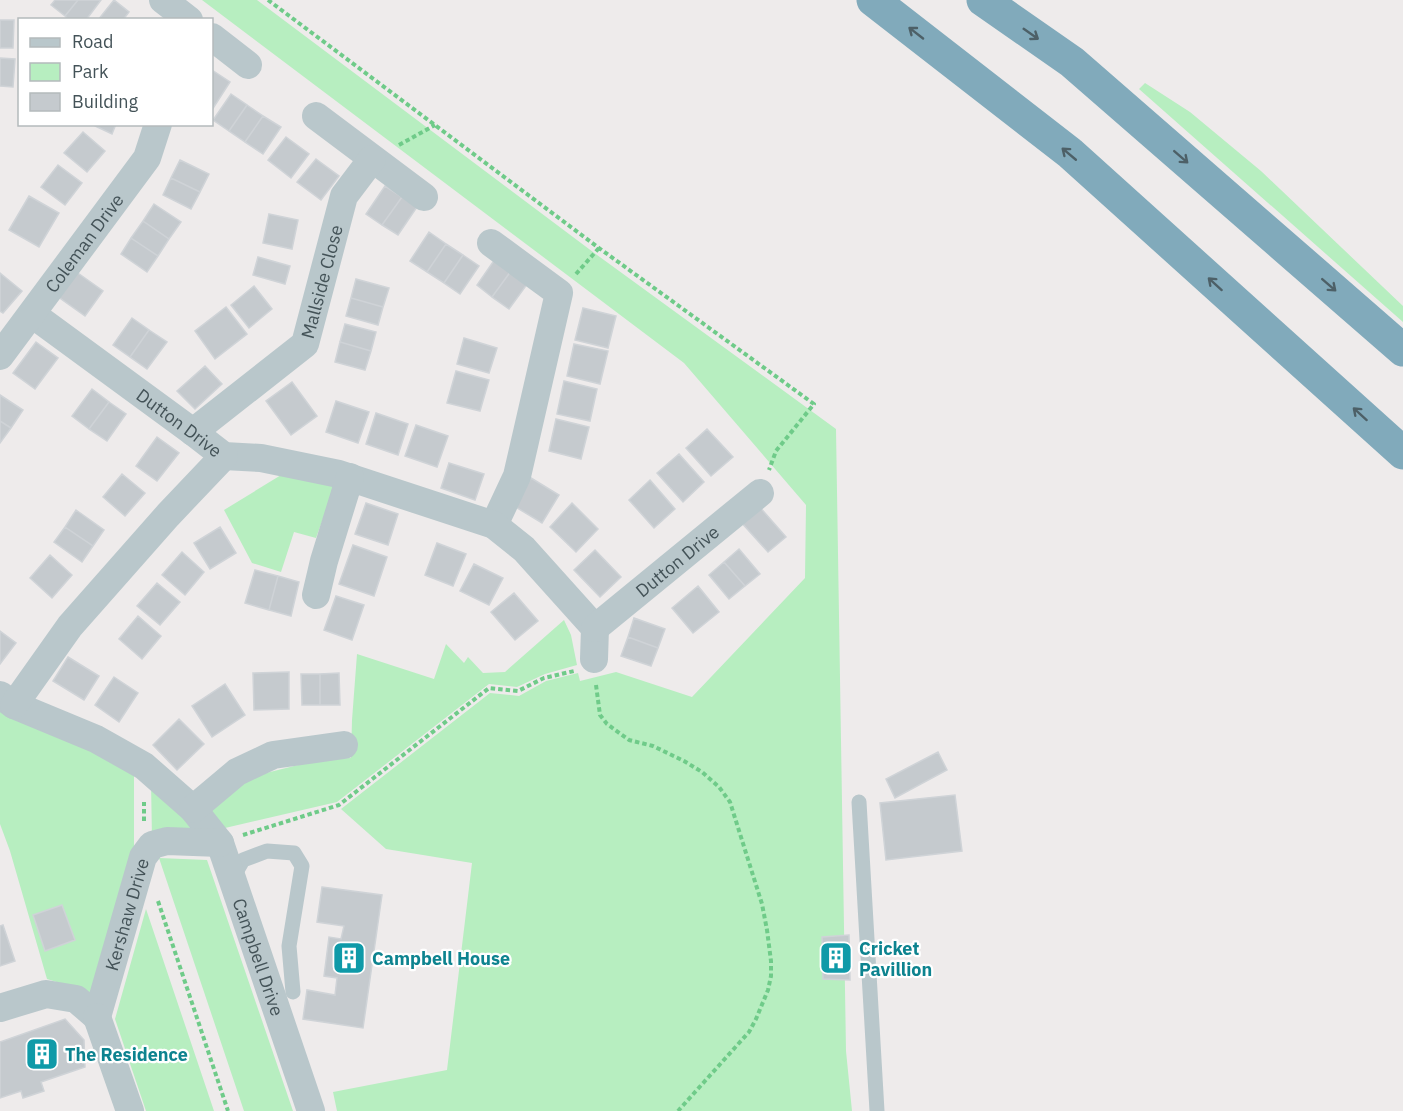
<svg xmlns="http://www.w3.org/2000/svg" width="1403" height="1111" font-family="'IBM Plex Sans',sans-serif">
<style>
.green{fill:#b7eec0}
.building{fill:#c5cace;stroke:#cfd3d7;stroke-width:1.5}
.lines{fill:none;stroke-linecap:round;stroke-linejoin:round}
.path{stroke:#6fcb89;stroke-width:4;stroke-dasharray:4.5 3;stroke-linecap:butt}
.lane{stroke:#b9c7cb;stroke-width:15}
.street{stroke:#b9c7cb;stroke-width:28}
.highway{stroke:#81aabb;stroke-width:33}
.oneway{stroke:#4d6067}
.labels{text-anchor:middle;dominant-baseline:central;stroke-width:4.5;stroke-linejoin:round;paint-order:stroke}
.street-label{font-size:18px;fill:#445358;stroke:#fff}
.culture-label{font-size:18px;font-weight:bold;fill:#0d838f;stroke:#fff;text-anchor:start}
</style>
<rect width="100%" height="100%" fill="#eeebeb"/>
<!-- green -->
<path class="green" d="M202,0H257L593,252L836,429L846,1051L852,1111H337L333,1092L447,1070L472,863L386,849L341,809L490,693L519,696L546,681L578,673L580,681L616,672L692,697L805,578L806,505L684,363Z
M1145,83L1190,112L1261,171L1403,306V322L1139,89Z
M286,472L335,486L316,538L294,532L281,572L252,563L224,510Z
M564,620L571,635L577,665L545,674L517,687L489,684L337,802L225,828L207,812L236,785L262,774L322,759L351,758L352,720L357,654L434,679L446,644L464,663L468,657L483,673L505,672Z
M0,706L134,771V853L92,993L47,979L10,851L0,824Z
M151,782L206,835L152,839Z
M159,858L207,860L293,1111H244Z
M146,909L214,1111H146L115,1019Z"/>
<!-- building -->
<path class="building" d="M55,0H78L65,16L51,5Z
M78,0H101L86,20H69L65,16Z
M114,0L129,12L123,20H98Z
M0,20H14L13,48H0Z
M0,58L15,59L13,87L0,86Z
M212,70L230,82L212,110Z
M231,94L247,105L229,131L213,120Z
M247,105L263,116L245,142L229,131Z
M263,116L281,127L263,154L245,142Z
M91,124H116L112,134Z
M83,132L105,151L87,172L64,153Z
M286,137L309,154L291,178L268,160Z
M316,159L339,176L321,200L297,182Z
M180,160L209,174L200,192L171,178Z
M58,165L82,183L65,205L41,187Z
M171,178L200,192L191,209L163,195Z
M385,186L402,197L382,225L366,214Z
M29,196L59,213L39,247L9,230Z
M402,197L417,207L398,235L382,225Z
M154,204L181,222L169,239L143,221Z
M269,214L298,220L292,249L263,243Z
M143,221L169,239L158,256L131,238Z
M429,232L446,244L427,272L410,261Z
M131,238L158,256L147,272L121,254Z
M446,244L463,255L444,283L427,272Z
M463,255L479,266L460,294L444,283Z
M258,257L290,266L285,284L253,275Z
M495,259L511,271L492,297L477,285Z
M75,271L103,291L85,316L57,296Z
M511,271L528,283L509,309L492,297Z
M0,273L22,291L3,313L0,311Z
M356,279L389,288L383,307L351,298Z
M254,286L272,309L249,328L231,305Z
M351,298L383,307L378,325L346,316Z
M226,307L247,334L215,359L195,331Z
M583,308L616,316L608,348L575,340Z
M132,318L149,330L130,357L113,345Z
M345,324L376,332L371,351L340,342Z
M149,330L167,342L147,369L130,357Z
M464,338L497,348L489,373L457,364Z
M36,342L58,358L35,389L13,373Z
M340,342L371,351L365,370L335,362Z
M574,344L608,351L600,384L567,376Z
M205,366L222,384L195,409L177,391Z
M456,371L489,380L480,411L447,403Z
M564,381L597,389L590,421L557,414Z
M292,382L317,416L291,435L266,401Z
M92,389L109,402L89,429L72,416Z
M0,395L23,410L11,428L0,421Z
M336,401L369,412L358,443L326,432Z
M109,402L126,414L107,441L89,429Z
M376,413L408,424L398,455L366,444Z
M556,419L589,427L581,459L549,451Z
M0,421L11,428L0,443Z
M416,425L448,436L437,467L405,456Z
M707,429L733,457L711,476L686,448Z
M157,437L179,453L157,481L136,466Z
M679,454L704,482L683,502L657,473Z
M449,463L484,474L475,500L441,488Z
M122,474L145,493L125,516L103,497Z
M531,478L559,495L542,523L514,506Z
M650,480L675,509L654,528L629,500Z
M366,503L398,514L388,545L355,534Z
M572,503L598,529L576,552L550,527Z
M758,505L786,537L768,552L740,521Z
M76,510L104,530L93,546L65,527Z
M65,527L93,546L82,562L54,542Z
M220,527L236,553L210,569L194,543Z
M437,543L466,554L453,586L425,575Z
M353,545L387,557L374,596L339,584Z
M739,549L760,574L745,586L724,562Z
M595,550L621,577L600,597L574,570Z
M182,552L204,572L185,595L162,575Z
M50,555L72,575L52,598L30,578Z
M724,562L745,586L729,599L709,575Z
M474,564L503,578L489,605L460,591Z
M255,570L278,576L269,610L245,603Z
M278,576L299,582L291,616L269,610Z
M157,583L180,602L160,625L137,606Z
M698,586L719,612L693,633L672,608Z
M514,593L538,621L515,640L491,612Z
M336,596L364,605L352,640L324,630Z
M138,616L161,636L142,659L119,639Z
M634,618L665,629L658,648L628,637Z
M0,631L16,643L0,664Z
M628,637L658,648L651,666L621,656Z
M68,657L99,676L84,700L53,681Z
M289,672V709L254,710L253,673Z
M339,673L340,705H320V674Z
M301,674H320V705H302Z
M114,677L138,693L119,722L95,705Z
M225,684L245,715L212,737L192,706Z
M179,719L204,744L177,770L153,745Z
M938,752L947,770L895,798L886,779Z
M955,795L962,851L886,860L880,803Z
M322,887L382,895L363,1028L303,1019L307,990L335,995L337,978L324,976L329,937L341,939L344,926L317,922Z
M62,905L75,940L45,951L33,915Z
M3,925L15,961L0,966V926Z
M849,935L850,980L823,979L822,937Z
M65,1019L84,1040L85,1067L41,1082L44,1091L23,1098L21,1091L0,1098V1042Z"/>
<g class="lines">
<!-- path -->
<path class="path" d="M268,0L599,248L814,404L776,451L769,470
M399,145L435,125
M576,274L599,248
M596,685L600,715L607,724L629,740L653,746L684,761L702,772L719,787L730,802L762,904L767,930L771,961V976L768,990L756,1019L749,1032L678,1111
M144,821V802
M243,835L339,805L489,688L518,691L544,678L574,671
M158,901L228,1111"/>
<!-- lane -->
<path class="lane" d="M859,802L877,1111
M232,879L243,860L267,851L294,853L302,866L289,946L293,992"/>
<!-- street -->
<g class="street">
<path d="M163,0L189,20"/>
<path d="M212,37L248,65"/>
<path d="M316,116L424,197"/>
<path d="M491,243L559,293L517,476L494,525"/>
<path id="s1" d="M32,314L193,432L224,456L261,458L339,474L494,525L524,549L595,628L594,659"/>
<path id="s2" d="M0,356L147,158L158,124"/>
<path id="s3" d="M193,432L305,344L344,196L372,159"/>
<path d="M316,595L324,561L350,477"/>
<path id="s4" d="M595,628L760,493"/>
<path id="s5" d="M0,695L14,705L96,739L144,766L193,809L220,843L311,1111"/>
<path d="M14,705L70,626L168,515L224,456"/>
<path d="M193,809L237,772L273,755L344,745"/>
<path id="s6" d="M0,1008L46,994L76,999L97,1017L143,857L152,845L167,841L220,843"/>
<path d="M97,1017L130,1111"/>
</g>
<!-- highway -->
<path class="highway" d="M873,0L1070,153L1403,453
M983,0L1072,62L1403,350"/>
</g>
<!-- one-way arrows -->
<defs><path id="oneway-shaft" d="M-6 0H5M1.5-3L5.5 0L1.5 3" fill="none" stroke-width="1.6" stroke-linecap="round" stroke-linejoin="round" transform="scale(1.5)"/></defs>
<g class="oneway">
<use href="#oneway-shaft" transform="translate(916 33) rotate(-142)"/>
<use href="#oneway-shaft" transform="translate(1031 34) rotate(35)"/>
<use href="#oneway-shaft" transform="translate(1069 154) rotate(-140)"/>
<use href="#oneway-shaft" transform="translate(1181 157) rotate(41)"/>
<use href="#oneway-shaft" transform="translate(1215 284) rotate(-138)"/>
<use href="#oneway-shaft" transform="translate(1329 285) rotate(41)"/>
<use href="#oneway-shaft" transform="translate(1360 414) rotate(-138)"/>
</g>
<!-- icons -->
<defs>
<g id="building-square" transform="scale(1.725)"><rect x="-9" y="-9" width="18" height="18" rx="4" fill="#0f9aa8" stroke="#fff"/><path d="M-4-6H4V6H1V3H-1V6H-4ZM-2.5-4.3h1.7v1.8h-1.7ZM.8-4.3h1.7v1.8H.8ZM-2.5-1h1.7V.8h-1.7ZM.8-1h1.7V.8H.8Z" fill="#fff"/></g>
</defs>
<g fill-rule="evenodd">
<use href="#building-square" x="349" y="958"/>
<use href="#building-square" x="836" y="958"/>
<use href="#building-square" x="42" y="1054"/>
</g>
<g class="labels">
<!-- street labels -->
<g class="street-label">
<text stroke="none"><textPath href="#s2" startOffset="141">Coleman Drive</textPath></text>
<text stroke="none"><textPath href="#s3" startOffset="207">Mallside Close</textPath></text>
<text stroke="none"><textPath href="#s1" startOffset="183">Dutton Drive</textPath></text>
<text stroke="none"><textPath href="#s4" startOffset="106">Dutton Drive</textPath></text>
<text stroke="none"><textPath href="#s6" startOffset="213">Kershaw Drive</textPath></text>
<text stroke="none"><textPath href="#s5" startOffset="390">Campbell Drive</textPath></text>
</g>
<!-- culture labels -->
<g class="culture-label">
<text x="859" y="948">Cricket<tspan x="859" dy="21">Pavillion</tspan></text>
<text x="372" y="958">Campbell House</text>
<text x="65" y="1054">The Residence</text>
</g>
</g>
<!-- legend -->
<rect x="18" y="18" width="195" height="108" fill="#ffffff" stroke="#b4babc" stroke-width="1.5"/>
<rect x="30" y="38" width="30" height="9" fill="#b9c7cb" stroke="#b4babc" stroke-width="1.5"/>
<text x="72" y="48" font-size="18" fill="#445358">Road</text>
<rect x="30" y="63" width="30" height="18" fill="#b7eec0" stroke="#b4babc" stroke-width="1.5"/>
<text x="72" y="78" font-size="18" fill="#445358">Park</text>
<rect x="30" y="93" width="30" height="18" fill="#c5cace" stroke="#b4babc" stroke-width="1.5"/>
<text x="72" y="108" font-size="18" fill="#445358">Building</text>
</svg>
